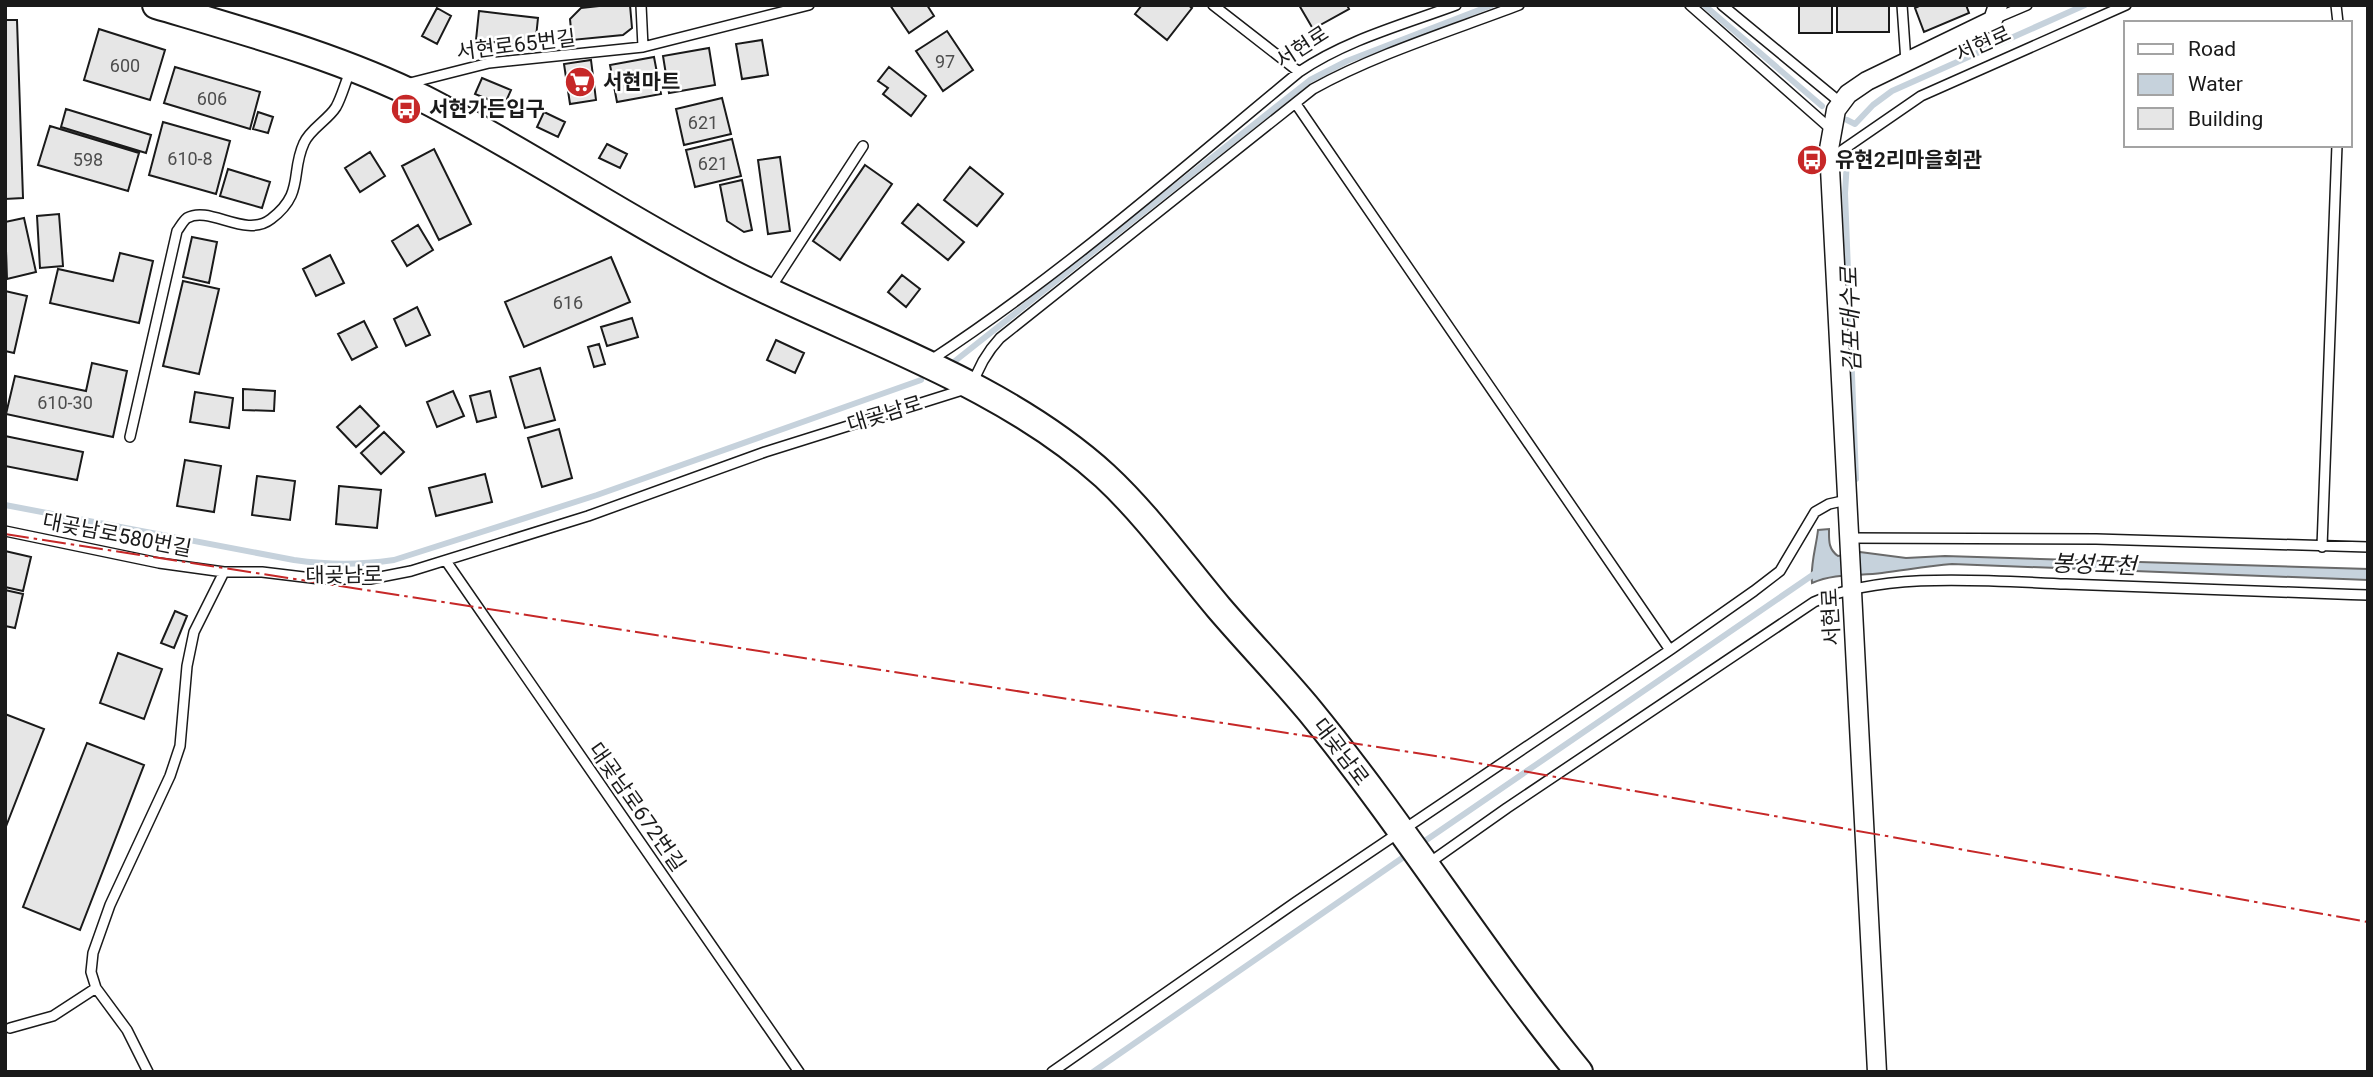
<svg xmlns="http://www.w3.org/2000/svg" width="2373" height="1077" font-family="Roboto,'Noto Sans KR',sans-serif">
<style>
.water{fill:#c6d2dc;stroke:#6a6a6a;stroke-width:2}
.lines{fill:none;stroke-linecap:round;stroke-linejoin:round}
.stream{stroke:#c6d2dc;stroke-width:6}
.building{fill:#e6e6e6;stroke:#1a1a1a;stroke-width:2}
.lane-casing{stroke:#1a1a1a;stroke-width:12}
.street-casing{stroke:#1a1a1a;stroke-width:21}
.secondary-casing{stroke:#1a1a1a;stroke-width:30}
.lane{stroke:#fff;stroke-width:9}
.street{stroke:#fff;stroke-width:18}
.secondary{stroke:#fff;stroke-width:26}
.power{stroke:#c62828;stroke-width:2;stroke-dasharray:24 5 3.5 5;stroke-linecap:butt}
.labels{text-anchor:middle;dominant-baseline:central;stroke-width:5;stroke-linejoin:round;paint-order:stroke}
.number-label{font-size:18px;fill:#4d4d4d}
.street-label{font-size:21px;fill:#1a1a1a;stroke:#fff}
.poi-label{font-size:21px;font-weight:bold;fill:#1a1a1a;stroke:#fff;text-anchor:start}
.water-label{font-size:23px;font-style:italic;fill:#1a1a1a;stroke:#fff}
</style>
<rect width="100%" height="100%" fill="#fff"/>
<!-- water -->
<path class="water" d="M1829,529C1829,540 1828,549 1838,556L1860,552L1906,558L1945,556L2368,569V580L1952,564C1928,566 1906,570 1882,573C1858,576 1835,573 1812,583C1810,565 1816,548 1818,530Z"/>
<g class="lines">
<!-- stream -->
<path class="stream" d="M1704,5L1822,106
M1847,120L1855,124L1873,105L1892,91L2085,5
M1847,161L1845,193L1856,479
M955,361L1310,80L1347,61L1492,5
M5,505L294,560C330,565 358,565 394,560L597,495L921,380
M1419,845L1817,572
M1093,1072L1408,854"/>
</g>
<!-- building -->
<path class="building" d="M608,5H630L632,28L623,35L572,40L570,19L581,8Z
M890,5H927L934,16L909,33Z
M1142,5H1188L1192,8L1167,40L1135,14Z
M1299,5H1347L1349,9L1313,29Z
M1799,5H1832V33H1799Z
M1837,5H1889V32H1837Z
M1921,5H1966L1969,13L1924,32L1915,8Z
M437,8L451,16L437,44L422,36Z
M479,11L538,18L535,47L476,40Z
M5,20H17L23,198L5,199Z
M99,29L165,50L150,100L84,80Z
M947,31L973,70L943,91L916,51Z
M762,40L768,75L742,79L736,44Z
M709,48L715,85L669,93L663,56Z
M654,57L661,94L617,102L610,65Z
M591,60L596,100L570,104L564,64Z
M175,67L260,92L250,129L164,103Z
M889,67L926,96L911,116L883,94L888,88L878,81Z
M482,78L511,90L504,106L475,94Z
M722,98L731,134L684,145L676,109Z
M66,109L151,135L146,153L61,127Z
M258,112L273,117L268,133L253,129Z
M544,112L565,122L558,137L537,127Z
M163,122L230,141L216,194L149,175Z
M50,126L139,153L128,191L38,165Z
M732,139L741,176L695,187L686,150Z
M607,144L627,154L620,168L599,158Z
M434,149L471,224L439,240L402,166Z
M370,152L385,176L360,192L345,168Z
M780,157L790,231L768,234L758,160Z
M865,165L892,184L840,260L813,241Z
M970,167L1003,194L977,226L944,200Z
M228,169L270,182L262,208L220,196Z
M742,180L752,230L744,232L727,221L720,185Z
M918,204L964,242L948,260L902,223Z
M59,214L63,266L40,268L37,216Z
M24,218L36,272L7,279L5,222Z
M418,225L433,250L407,266L392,241Z
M192,237L217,242L209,283L183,277Z
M120,253L153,261L139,323L50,303L58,269L113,281Z
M330,255L344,283L316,296L303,269Z
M611,257L630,302L524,347L505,302Z
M902,275L920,289L906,307L888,292Z
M183,281L219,289L199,374L163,366Z
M5,291L27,296L14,353L5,351Z
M417,307L430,335L406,346L394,319Z
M632,318L638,337L607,346L601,327Z
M364,321L377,347L352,360L338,334Z
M776,340L804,353L795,373L767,360Z
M599,344L605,364L594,367L588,347Z
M92,363L127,371L113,437L6,414L15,376L86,391Z
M540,368L555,420L525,428L510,377Z
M243,389L275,391L274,411L243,410Z
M453,391L464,416L437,427L427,402Z
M490,391L496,417L477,422L470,396Z
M195,392L233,398L229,428L190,422Z
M360,406L379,426L356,447L337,427Z
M559,429L572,478L542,487L528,438Z
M384,432L404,452L381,474L361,453Z
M5,436L83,452L77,480L5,466Z
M185,460L221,466L214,512L177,506Z
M485,474L492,502L436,516L429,488Z
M257,476L295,481L290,520L252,515Z
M339,486L381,490L377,528L336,524Z
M5,551L31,557L23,591L5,587Z
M5,590L23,594L15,628L5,626Z
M175,611L187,616L174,648L161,643Z
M118,653L162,669L144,719L100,703Z
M5,714L44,729L5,829Z
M87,743L144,765L80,930L23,907Z"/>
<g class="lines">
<!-- lane casing -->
<g class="lane-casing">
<path id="lane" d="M641,5L643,47
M1213,5L1299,72
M1690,5L1832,130
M1722,5L1841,103
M1902,5L1906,62
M2336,5L2338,23
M1994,19L2027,5
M406,84L489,63L643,47L809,5
M1296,104L1670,650
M1831,158L1921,96L2126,5
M770,289L863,146
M931,360C1061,275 1179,171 1299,72C1346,40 1402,25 1456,5
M130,437L177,231C180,227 183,221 187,218C210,205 245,239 271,219C305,193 290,173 304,143C310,129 328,120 336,107C342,96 345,83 350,72
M5,531L159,563L224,572
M1849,538L2096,539L2368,547
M2322,547L2337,145
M446,561L799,1072
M1429,863L1507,808L1814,602C1884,571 1989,581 2066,584C2166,587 2267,592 2368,595
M96,988L127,1030L148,1072
M10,1028L53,1016L96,988L91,972L93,953L110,905L170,776L180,746L187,666L194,632L224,572H262L320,579H370L411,571L588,516L765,452L972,387C978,367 986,353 1000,338L1313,89C1376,54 1451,31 1519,5
M1052,1072L1296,902L1670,650L1754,591L1780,571L1815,512L1829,504L1847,500"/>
</g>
<!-- street casing -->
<g class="street-casing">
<path id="street" d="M1877,1072L1829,149L1836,110L1848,94L1867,81L1993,20L1998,5"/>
</g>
<!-- secondary casing -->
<g class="secondary-casing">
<path id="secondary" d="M156,5C247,32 339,57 424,99C528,152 624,218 727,271C851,335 1001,381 1105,476C1147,515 1182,564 1219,608C1249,643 1281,676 1310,711C1405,827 1484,956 1579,1072"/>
</g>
<!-- lane -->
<use href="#lane" class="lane"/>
<!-- street -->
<use href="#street" class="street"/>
<!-- secondary -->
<use href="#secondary" class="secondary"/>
<!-- power -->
<path class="power" d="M5,534L1455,759L2368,922"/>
</g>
<!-- icons -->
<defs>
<g id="supermarket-disc" transform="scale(1.575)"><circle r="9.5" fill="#c62828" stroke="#fff"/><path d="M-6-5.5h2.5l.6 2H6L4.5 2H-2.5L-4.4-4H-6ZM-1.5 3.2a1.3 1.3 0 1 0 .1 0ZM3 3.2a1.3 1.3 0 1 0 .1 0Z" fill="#fff"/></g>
<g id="bus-disc" transform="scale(1.575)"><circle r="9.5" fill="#c62828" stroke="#fff"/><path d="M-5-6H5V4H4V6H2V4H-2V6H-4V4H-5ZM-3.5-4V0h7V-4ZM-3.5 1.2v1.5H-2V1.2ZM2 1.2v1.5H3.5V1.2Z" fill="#fff"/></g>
</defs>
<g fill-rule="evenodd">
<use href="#supermarket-disc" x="580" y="82"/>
<use href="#bus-disc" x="406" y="109"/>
<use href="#bus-disc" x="1812" y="160"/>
</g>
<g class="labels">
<!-- number labels -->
<g class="number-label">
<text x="945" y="61">97</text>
<text x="125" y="65">600</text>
<text x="212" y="98">606</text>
<text x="703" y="122">621</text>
<text x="190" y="158">610-8</text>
<text x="88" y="159">598</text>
<text x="713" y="163">621</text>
<text x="568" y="302">616</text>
<text x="65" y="402">610-30</text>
</g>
<!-- street labels -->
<g class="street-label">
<text transform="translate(1983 44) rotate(-24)">서현로</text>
<text transform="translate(516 45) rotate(-7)">서현로65번길</text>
<text transform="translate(1302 47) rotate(-33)">서현로</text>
<text transform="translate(885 414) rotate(-17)">대곶남로</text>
<text transform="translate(117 535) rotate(11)">대곶남로580번길</text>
<text transform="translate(344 575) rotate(-1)">대곶남로</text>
<text transform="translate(1831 617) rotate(-93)">서현로</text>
<text transform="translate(1341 752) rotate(53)">대곶남로</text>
<text transform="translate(637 807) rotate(55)">대곶남로672번길</text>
</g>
<!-- poi labels -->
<g class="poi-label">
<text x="603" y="82">서현마트</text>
<text x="429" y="109">서현가든입구</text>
<text x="1835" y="160">유현2리마을회관</text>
</g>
<!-- water labels -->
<g class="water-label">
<text transform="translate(1851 320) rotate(-92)">김포대수로</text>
<text transform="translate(2094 565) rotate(2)">봉성포천</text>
</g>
</g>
<!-- border -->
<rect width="2373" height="1077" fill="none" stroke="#1a1a1a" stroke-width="14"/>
<!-- legend -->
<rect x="2124" y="21" width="228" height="126" fill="#ffffff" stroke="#a3a3a3" stroke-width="2"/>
<rect x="2138" y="44" width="35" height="10" fill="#ffffff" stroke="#a3a3a3" stroke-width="2"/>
<text x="2188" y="56" font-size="21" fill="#1a1a1a">Road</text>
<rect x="2138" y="74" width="35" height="21" fill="#c6d2dc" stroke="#a3a3a3" stroke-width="2"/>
<text x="2188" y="91" font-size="21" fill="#1a1a1a">Water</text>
<rect x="2138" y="108" width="35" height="21" fill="#e6e6e6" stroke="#a3a3a3" stroke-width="2"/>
<text x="2188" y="126" font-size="21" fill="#1a1a1a">Building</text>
</svg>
